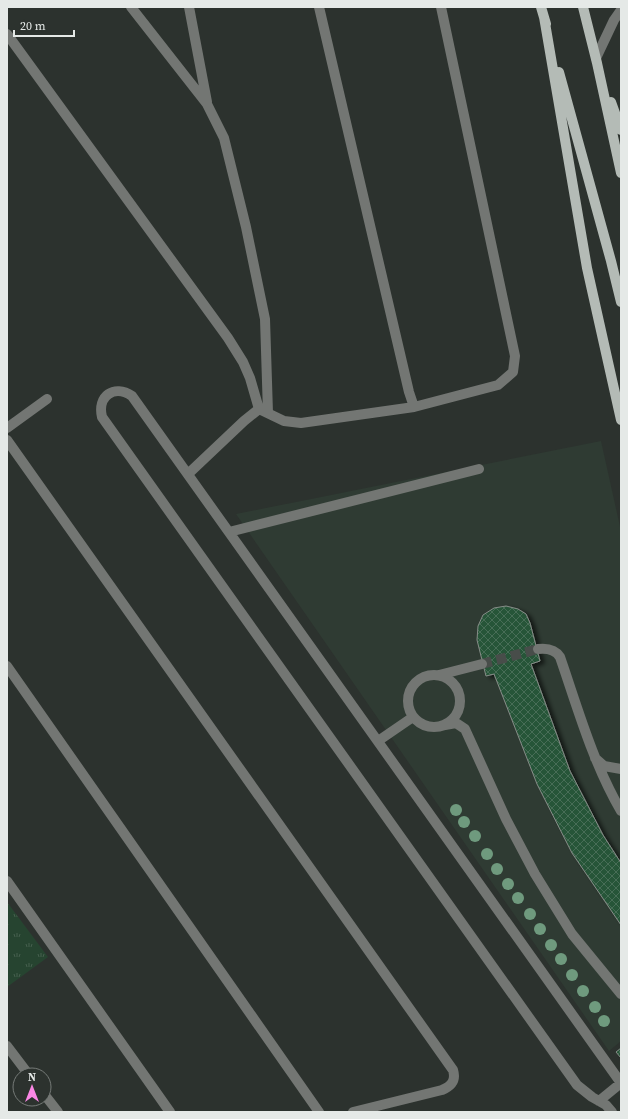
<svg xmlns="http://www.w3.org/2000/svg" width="628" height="1119" font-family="'Source Serif 4',serif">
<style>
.built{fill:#2f3b33}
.grass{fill:url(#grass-tufts)}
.building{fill:url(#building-cross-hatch);stroke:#868d88;filter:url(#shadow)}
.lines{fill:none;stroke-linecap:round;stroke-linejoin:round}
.minor-tunnel{stroke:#484d4a;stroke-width:10;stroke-dasharray:10 5;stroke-linecap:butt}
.minor{stroke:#737673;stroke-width:10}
.major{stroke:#b4bbb6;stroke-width:10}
.tree{fill:#6f9a7e}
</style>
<defs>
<pattern id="grass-tufts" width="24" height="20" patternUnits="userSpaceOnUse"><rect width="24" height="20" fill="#264430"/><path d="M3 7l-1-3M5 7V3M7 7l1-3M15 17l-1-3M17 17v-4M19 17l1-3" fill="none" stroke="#455f4e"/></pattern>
<pattern id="building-cross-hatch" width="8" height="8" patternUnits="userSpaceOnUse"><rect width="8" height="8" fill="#275539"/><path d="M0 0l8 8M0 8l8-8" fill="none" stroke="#466d56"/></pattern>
<filter id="shadow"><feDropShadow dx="4.5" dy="2.5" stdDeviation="2" flood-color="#0009"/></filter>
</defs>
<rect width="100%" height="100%" fill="#2c322e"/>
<!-- built -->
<path class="built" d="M601,441L621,531V1041L609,1051L236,514Z"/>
<!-- grass -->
<path class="grass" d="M7,902L48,957L7,987Z"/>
<!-- building -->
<path class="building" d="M506,606L518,609L526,614L530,623L540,661L531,664L570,771L603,835L621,863V925L572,853L537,784L494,674L486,676L477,640L478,626L483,615L494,608Z
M621,1048V1058L616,1052Z"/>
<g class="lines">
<!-- minor-tunnel -->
<path class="minor-tunnel" d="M482,664L538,649"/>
<!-- minor -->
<path class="minor" d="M131,7L207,104L224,138L246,227L265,319L268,413
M189,7L207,102
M319,7L409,392L414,407
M7,34L228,338L243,362L250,378L259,409
M596,58L614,20L621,10
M7,428L47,399
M7,440L453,1070C456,1080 452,1086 442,1090L353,1112
M188,474L244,421L259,409L284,421L301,423L414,407L498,385L513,372L515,356L441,7
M229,532L479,469
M538,649C547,648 555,649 560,657C578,709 593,763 621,811
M7,666L319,1112
M408 701a26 26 0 1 1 52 0a26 26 0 1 1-52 0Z
M439,675L482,664
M445,725L456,723L465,729L506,819L535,874L572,934L621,994
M378,741L413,717
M595,758L604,766L621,769
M7,881L170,1112
M7,1046L29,1075
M44,1094L58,1112
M599,1101L621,1083
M612,1112L606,1105L592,1097L577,1085L102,417C97,396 114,384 132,396L621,1083"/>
<!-- major -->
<path class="major" d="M541,7L546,24
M583,7L597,63L621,173
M544,17L587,268L621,420
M559,72L611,261L621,302
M611,102L621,130"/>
</g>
<!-- trees -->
<g class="tree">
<circle cx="456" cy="810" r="6"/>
<circle cx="464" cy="822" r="6"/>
<circle cx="475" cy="836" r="6"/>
<circle cx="487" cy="854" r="6"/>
<circle cx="497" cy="869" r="6"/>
<circle cx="508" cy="884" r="6"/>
<circle cx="518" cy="898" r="6"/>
<circle cx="530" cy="914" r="6"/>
<circle cx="540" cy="929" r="6"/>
<circle cx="551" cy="945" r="6"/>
<circle cx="561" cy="959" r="6"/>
<circle cx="572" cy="975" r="6"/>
<circle cx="583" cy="991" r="6"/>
<circle cx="595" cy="1007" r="6"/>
<circle cx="604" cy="1021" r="6"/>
</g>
<!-- border -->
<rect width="628" height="1119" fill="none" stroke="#e5e9e7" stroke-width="16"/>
<!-- north arrow -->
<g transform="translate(32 1087)"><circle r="19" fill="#2c322e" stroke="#767b78"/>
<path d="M0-3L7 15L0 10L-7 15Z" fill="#fb87e5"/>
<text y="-6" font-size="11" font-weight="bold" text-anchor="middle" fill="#e5e9e7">N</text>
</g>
<!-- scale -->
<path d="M14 30v6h60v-6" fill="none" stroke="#e5e9e7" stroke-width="2"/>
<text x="20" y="30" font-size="12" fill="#e5e9e7" stroke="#2c322e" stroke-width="3" paint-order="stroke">20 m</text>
</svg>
